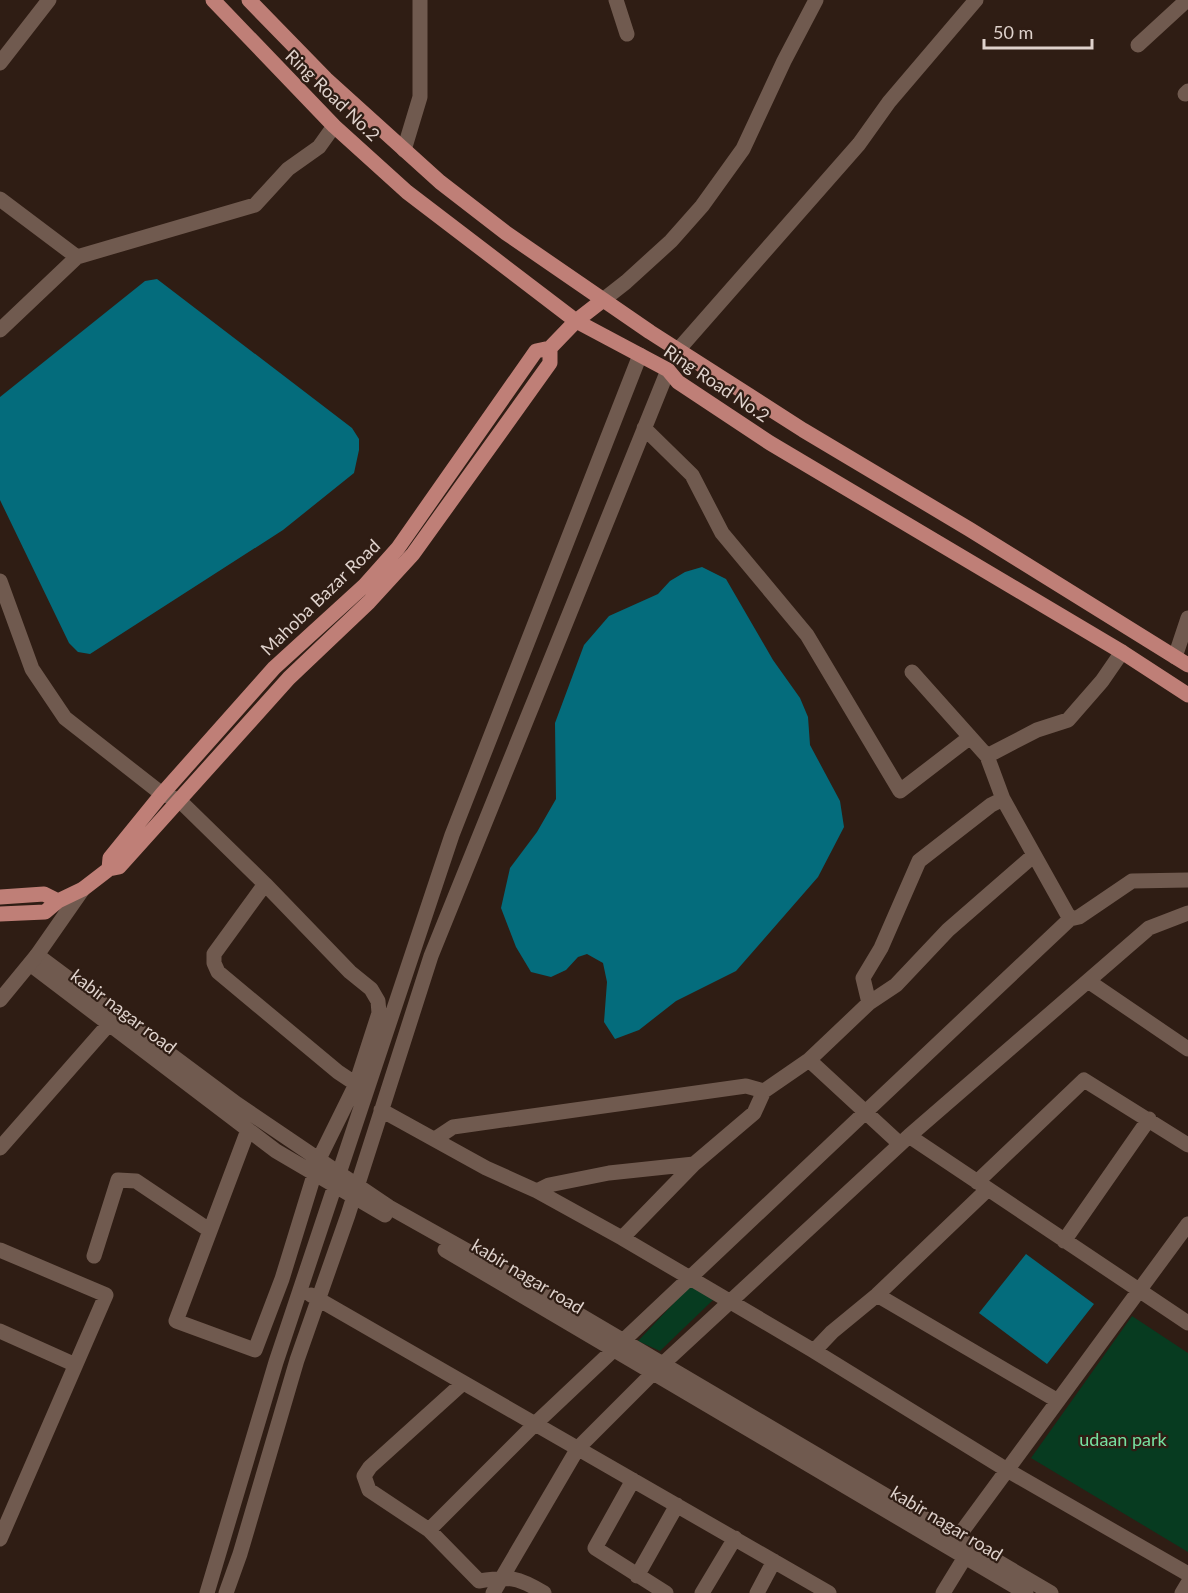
<svg xmlns="http://www.w3.org/2000/svg" width="1188" height="1593" font-family="Lato,sans-serif">
<style>
.green{fill:#073b20}
.water{fill:#046c7c}
.lines{fill:none;stroke-linecap:round;stroke-linejoin:round}
.minor{stroke:#705a4f;stroke-width:15}
.tertiary{stroke:#705a4f;stroke-width:15}
.primary{stroke:#bf7f77;stroke-width:15}
.labels{text-anchor:middle;dominant-baseline:central;stroke-width:4.5;stroke-linejoin:round;paint-order:stroke}
.street-label{font-size:18px;fill:#dfd2cc;stroke:#2f1d14}
.park-label{font-size:18px;fill:#76e1a0;stroke:#2f1d14}
</style>
<rect width="100%" height="100%" fill="#2f1d14"/>
<!-- green -->
<path class="green" d="M691,1285L713,1300L660,1351L638,1341Z
M1132,1316L1188,1353V1552L1031,1458Z"/>
<!-- water -->
<path class="water" d="M157,279L352,428L359,439V450L354,473L283,530L90,654L78,652L69,643L0,500V397L145,281Z
M702,567L726,579L773,660L800,698L808,717L810,745L840,801L844,827L818,877L736,971L676,1001L639,1030L615,1039L604,1022L607,982L603,963L587,954L578,957L566,970L551,977L531,972L516,947L501,908L510,868L537,832L556,799L555,723L584,645L609,616L658,594L670,581L685,572Z
M1026,1254L1094,1304L1047,1364L979,1313Z"/>
<g class="lines">
<!-- minor -->
<path class="minor" d="M616,0L627,34
M1138,45L1187,0
M0,63L49,0
M1185,94L1188,91
M404,150L420,97V0
M0,199L77,257L255,205L288,169L319,147L334,126
M0,330L77,257
M678,350L859,144L889,102L976,0
M644,428L692,475L722,533L807,635L900,791L969,738
M0,581L32,669L65,718L162,794L179,800L265,884L350,972L371,989L378,1001L379,1013L356,1084
M1175,657L1188,618
M912,672L987,756L1003,799L1070,919
M987,756L1037,730L1068,720L1102,681L1122,652
M37,955L237,1104L389,1207L551,1298L1051,1593
M30,964L276,1151L385,1215
M1088,981L1188,1049
M869,1003L863,978L881,948L919,861L991,805L1003,799
M809,1060L900,1144
M381,1110L486,1168L537,1191L622,1238L814,1351L832,1332L877,1295L988,1189
M248,1130L176,1321L255,1350L282,1279L319,1159L356,1084L338,1072L218,972L214,963V954L265,884
M909,1136L1149,928L1188,913
M435,1139L453,1127L746,1086L764,1091
M0,1148L109,1024
M977,1182L1084,1080L1188,1145
M537,1191L549,1185L609,1173L694,1164L754,1113L764,1091L809,1060L869,1003L896,985L948,930L1033,856
M622,1238L694,1164
M1064,1241L1149,1119
M0,1250L106,1295L0,1539
M445,1250L1026,1593
M94,1256L118,1180L136,1181L209,1230
M311,1295L829,1593
M877,1295L1058,1401
M0,1331L69,1362
M814,1351L1007,1470L1188,1574
M463,1383L370,1467L364,1476L369,1490L429,1530L479,1581C509,1576 518,1577 544,1593
M633,1480L595,1548L666,1593
M429,1530L536,1423L1070,919L1079,917L1132,881L1188,880
M952,1545L1188,1224
M637,1576L677,1505
M207,1593L276,1362L452,835L640,355
M226,1593L240,1554L297,1360L348,1215L431,956L668,370
M493,1593L578,1448L653,1373L909,1136L1188,1323
M702,1593L735,1538
M757,1593L774,1561
M943,1593L970,1549
M1182,1593L1188,1583"/>
<!-- tertiary -->
<path class="tertiary" d="M603,300L626,282L671,241L702,206L743,149L784,61L816,0
M0,1000L37,955L83,889"/>
<!-- primary -->
<path class="primary" d="M213,0L334,126L407,192L576,321L668,370L678,382L770,443L1122,652L1188,695
M249,0L326,79L440,182L506,233L650,332L803,430L969,529L1188,665
M109,869L110,858L162,794L274,668L365,585L398,548L536,351L550,348L576,321L603,300
M0,897L44,894L58,901
M0,914L45,912L58,901L83,889L109,869L119,867L289,678L369,602L413,554L550,363V348"/>
</g>
<g class="labels">
<!-- street labels -->
<g class="street-label">
<text transform="translate(333 95) rotate(44)">Ring Road No.2</text>
<text transform="translate(717 383) rotate(34)">Ring Road No.2</text>
<text transform="translate(320 597) rotate(-44)">Mahoba Bazar Road</text>
<text transform="translate(124 1011) rotate(37)">kabir nagar road</text>
<text transform="translate(528 1276) rotate(31)">kabir nagar road</text>
<text transform="translate(947 1523) rotate(31)">kabir nagar road</text>
</g>
<!-- park labels -->
<g class="park-label">
<text x="1123" y="1439">udaan park</text>
</g>
</g>
<!-- scale -->
<path d="M984 39v9h108v-9" fill="none" stroke="#dfd2cc" stroke-width="3"/>
<text x="993" y="39" font-size="18" fill="#dfd2cc" stroke="#2f1d14" stroke-width="4.5" paint-order="stroke">50 m</text>
</svg>
